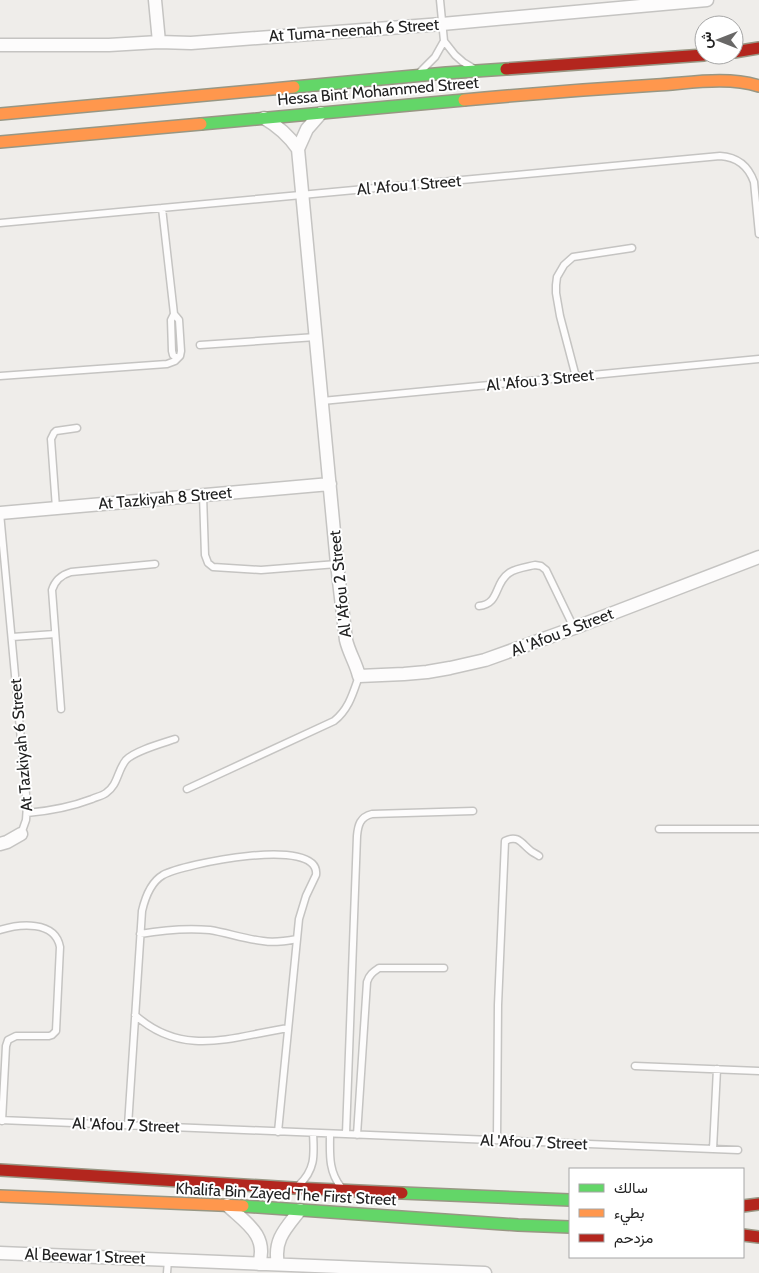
<svg xmlns="http://www.w3.org/2000/svg" width="759" height="1273" font-family="Cabin,Vazirmatn,sans-serif">
<style>
.lines{fill:none;stroke-linecap:round;stroke-linejoin:round}
.lane-casing{stroke:#c5c4c2;stroke-width:9}
.street-casing{stroke:#c5c4c2;stroke-width:15}
.fast-casing{stroke:#989784;stroke-width:14}
.slow-casing{stroke:#989784;stroke-width:14}
.jam-casing{stroke:#989784;stroke-width:14}
.lane{stroke:#fdfcfc;stroke-width:6}
.street{stroke:#fdfcfc;stroke-width:12}
.fast{stroke:#63d668;stroke-width:11}
.slow{stroke:#ff974d;stroke-width:11}
.jam{stroke:#b3261e;stroke-width:11}
.labels{text-anchor:middle;dominant-baseline:central;stroke-width:4;stroke-linejoin:round;paint-order:stroke}
.street-label{font-size:16px;fill:#212121;stroke:#fff}
</style>
<rect width="100%" height="100%" fill="#efedea"/>
<g class="lines">
<!-- lane casing -->
<g class="lane-casing">
<path id="lane" d="M440,0L444,41L455,55L463,62L473,68
M421,71L435,57L444,41
M0,223L720,156C737,157 748,165 754,182L759,234
M174,314L171,320L172,351L173,355L177,358
M200,345L316,337
M0,376L167,364L175,361L180,356L181,351L179,320L174,314L162,208
M576,377L560,316L556,293V285L557,277L564,265L573,257L632,248
M322,401L759,359
M203,495L205,555L208,563L213,567L261,570L337,564
M56,508L51,439L54,433L56,431L77,428
M0,513L27,805L26,820L21,834
M479,606C500,604 494,583 509,573C516,568 527,567 535,565L541,566L546,570L574,628
M12,637L55,634
M61,709L52,590C55,580 61,575 71,572L155,564
M187,789L334,721C349,709 353,693 359,676
M27,813C50,811 71,807 92,799C96,797 102,796 106,793C118,785 117,771 126,760C134,751 163,743 175,739
M659,829H759
M0,930C19,924 55,920 60,947L56,1031L52,1035L49,1036H16L8,1040L6,1046L2,1121
M140,934C163,930 186,928 210,930C228,933 245,939 263,941C275,943 286,941 297,939
M135,1015C183,1058 231,1037 288,1028
M635,1066L759,1071
M0,1120L738,1150
M128,1126L142,911C145,898 151,882 163,875C183,864 321,835 316,875L306,896L299,919L278,1132
M330,1134C330,1153 328,1171 341,1187
M346,1134L357,836C358,825 360,817 372,814L473,811
M357,1135L367,982C369,975 373,972 379,968H444
M497,1140L498,1005L505,841C518,834 522,844 531,851C532,852 538,855 539,856
M713,1149L717,1069
M299,1185C316,1169 314,1154 313,1133
M167,1273L168,1260"/>
</g>
<!-- street casing -->
<g class="street-casing">
<path id="street" d="M155,0L159,42
M0,45H109L159,42L191,43L442,24L707,0
M321,113L307,129L298,149L337,564L346,640C349,653 356,663 359,676L404,674L427,672L450,668L485,660L574,628L759,557
M264,118C278,126 289,136 298,149
M0,513L330,484
M0,844L7,842L21,834
M227,1205C246,1223 268,1235 259,1264
M0,1253L485,1273
M278,1264C273,1240 286,1228 300,1210"/>
</g>
<!-- fast casing -->
<g class="fast-casing">
<path id="fast" d="M294,87L446,73L506,69
M201,124L464,100
M402,1193L570,1200
M243,1206L518,1225L570,1227"/>
</g>
<!-- slow casing -->
<g class="slow-casing">
<path id="slow" d="M464,100C528,94 592,89 657,85C690,83 727,76 759,86
M0,114L294,87
M0,142L201,124
M0,1196L243,1206"/>
</g>
<!-- jam casing -->
<g class="jam-casing">
<path id="jam" d="M734,52L759,48
M506,69L704,55
M0,1170L294,1188L402,1193
M743,1206L759,1204
M743,1235L759,1237"/>
</g>
<!-- lane -->
<use href="#lane" class="lane"/>
<!-- street -->
<use href="#street" class="street"/>
<!-- fast -->
<use href="#fast" class="fast"/>
<!-- slow -->
<use href="#slow" class="slow"/>
<!-- jam -->
<use href="#jam" class="jam"/>
</g>
<g class="labels">
<!-- street labels -->
<g class="street-label">
<text transform="translate(354 30) rotate(-4)">At Tuma-neenah 6 Street</text>
<text transform="translate(378 91) rotate(-5)">Hessa Bint Mohammed Street</text>
<text transform="translate(409 185) rotate(-5)">Al 'Afou 1 Street</text>
<text transform="translate(540 380) rotate(-6)">Al 'Afou 3 Street</text>
<text transform="translate(165 498) rotate(-5)">At Tazkiyah 8 Street</text>
<text transform="translate(340 584) rotate(-96)">Al 'Afou 2 Street</text>
<text transform="translate(562 632) rotate(-21)">Al 'Afou 5 Street</text>
<text transform="translate(21 745) rotate(-95)">At Tazkiyah 6 Street</text>
<text transform="translate(126 1125) rotate(2)">Al 'Afou 7 Street</text>
<text transform="translate(534 1142) rotate(2)">Al 'Afou 7 Street</text>
<text transform="translate(286 1194) rotate(3)">Khalifa Bin Zayed The First Street</text>
<text transform="translate(85 1256) rotate(2)">Al Beewar 1 Street</text>
</g>
</g>
<!-- legend -->
<rect x="569" y="1168" width="175" height="90" fill="#ffffff" stroke="#a6a6a6"/>
<rect x="579" y="1184" width="25" height="8" fill="#63d668" stroke="#a6a6a6"/>
<text x="614" y="1193" font-size="15" fill="#212121">سالك</text>
<rect x="579" y="1209" width="25" height="8" fill="#ff974d" stroke="#a6a6a6"/>
<text x="614" y="1218" font-size="15" fill="#212121">بطيء</text>
<rect x="579" y="1234" width="25" height="8" fill="#b3261e" stroke="#a6a6a6"/>
<text x="614" y="1243" font-size="15" fill="#212121">مزدحم</text>
<!-- north arrow -->
<g transform="translate(719 40) rotate(270)"><circle r="24" fill="#ffffff" stroke="#a6a6a6"/>
<path d="M0-4L9 19L0 12L-9 19Z" fill="#696867"/>
<text y="-8" font-size="14" font-weight="bold" text-anchor="middle" fill="#212121">ش</text>
</g>
</svg>
